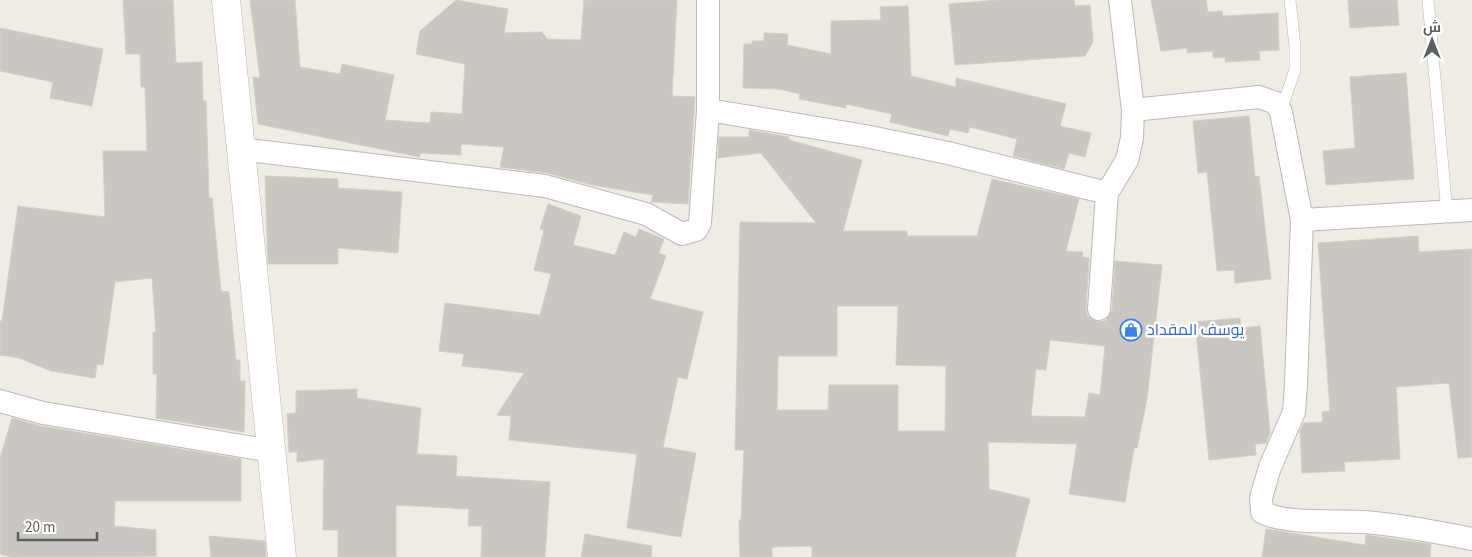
<svg xmlns="http://www.w3.org/2000/svg" width="1472" height="557" font-family="'Source Sans 3',Cairo,sans-serif">
<style>
.building{fill:#cac7c2;stroke:#d4cec3;fill-rule:evenodd}
.lines{fill:none;stroke-linecap:round;stroke-linejoin:round}
.lane-casing{stroke:#b7babe;stroke-width:12}
.street-casing{stroke:#b7babe;stroke-width:24}
.secondary-casing{stroke:#b6b9be;stroke-width:29}
.lane{stroke:#fff;stroke-width:11}
.street{stroke:#fff;stroke-width:22}
.secondary{stroke:#fff;stroke-width:28}
.labels{text-anchor:middle;dominant-baseline:central;stroke-width:5;stroke-linejoin:round;paint-order:stroke}
.shop-label{font-size:16px;fill:#366cbe;stroke:#fff;text-anchor:start}
</style>
<rect width="100%" height="100%" fill="#efece4"/>
<!-- building -->
<path class="building" d="M123,0H173L176,63L202,62L203,101H206L209,198H212L221,291L229,292L236,360H240V381H245L244,432L156,418L157,374H153V332H156L152,278L115,282L103,365L97,364L95,378L51,371L19,358L0,355V321H2L18,206L105,217L103,151H147L145,87H141L140,54H126Z
M250,0H295L300,67L340,74L342,64L394,75L385,120L430,123L431,112L462,114L465,64L416,54L420,31L456,0L508,9L504,33L542,32L547,39L581,40L584,0H677L672,96L695,97L688,204L651,202L653,195L592,185L547,173L500,167L504,147L461,144V155L420,153V157L258,124L253,77L260,78Z
M997,0H1074L1075,6L1090,5L1093,42L1085,56L955,65L949,4Z
M1151,0H1206L1208,12L1222,11L1223,16L1278,13L1279,50L1259,51L1260,60L1225,62V57L1213,58V51L1187,53V48L1161,51Z
M1348,0H1397L1399,25L1350,28Z
M908,6L911,76L956,87V78L1066,104L1060,126L1091,133L1085,157L1069,153L1064,169L1013,156L1017,139L970,127L968,133L950,129L948,136L890,122L892,114L846,104V108L799,99L800,94L779,89L743,88L744,44H752V41H764V33L788,34L787,45L831,54V21L881,20L880,7Z
M0,28L103,49L92,106L50,98L53,82L0,71Z
M1406,73L1414,179L1326,185L1323,151L1355,148L1350,77Z
M1249,116L1255,177L1259,176L1271,279L1235,283L1234,270L1217,271L1207,172L1198,173L1193,121Z
M749,130L789,137V140L862,160L843,231H907V236H977L992,179L1079,199L1066,251L1083,252L1082,257L1089,258L1086,309L1087,315L1098,322L1105,321L1112,310L1115,261L1162,265L1147,399L1137,448H1134L1125,502L1069,494L1077,444L988,442L989,489L1030,499L1015,557H812V546L772,547V557H740L739,520H741L744,450H735L740,222L816,223L761,153L718,158L719,137H749ZM837,306H898L896,365L946,366L945,431H898V385H829L828,410H777L778,356H837ZM1050,340L1105,346L1100,395L1089,393L1085,417L1031,416L1036,369L1046,370Z
M265,176L338,179V188L402,192L398,253L338,248V264H268Z
M548,204L581,216L573,245L615,255L624,232L636,237L639,229L664,239L659,253L666,256L650,299L703,312L687,379L678,377L663,447L696,453L681,537L627,528L637,454L509,440L511,416L497,415L524,373L462,366L464,354L439,351L445,303L540,315L551,274L534,270L544,230L540,229Z
M1418,236L1419,252L1472,249V457L1458,458L1449,383L1396,387L1400,459L1344,462L1345,471L1302,473L1300,431L1304,423L1323,422L1322,412L1330,411L1318,243Z
M1240,318L1241,328L1260,326L1270,433L1266,443L1255,444L1256,455L1209,460L1195,322Z
M357,389V398L421,408L417,454L457,456L456,476L550,482L545,557H481L482,526H468L469,509L396,505V557H338V530H323L324,459L297,462V452H289L287,414L296,413V391Z
M12,418L41,426L241,459V501H115L114,526L156,530V556L11,557L0,554V458Z
M1266,529L1365,545L1366,535L1422,543L1431,544L1430,557H1262Z
M585,534L652,546L651,557H581Z
M209,536L265,541L266,557H211Z"/>
<g class="lines">
<!-- lane casing -->
<g class="lane-casing">
<path id="lane" d="M1428,0L1447,213
M1281,110L1295,70V47L1290,0"/>
</g>
<!-- street casing -->
<g class="street-casing">
<path id="street" d="M708,110L865,136L948,153L1107,193
M1133,110L1259,97L1276,103L1281,112L1302,220L1296,384L1294,412L1270,467L1261,498L1262,512C1286,525 1337,520 1365,522C1401,525 1437,532 1472,539
M241,149L545,186L646,214L682,234L696,230L700,223L708,110V0
M1302,220L1472,210
M1099,309L1107,193L1127,160L1132,138L1133,110L1120,0
M0,401L43,413L272,451"/>
</g>
<!-- secondary casing -->
<g class="secondary-casing">
<path id="secondary" d="M226,0L282,557"/>
</g>
<!-- lane -->
<use href="#lane" class="lane"/>
<!-- street -->
<use href="#street" class="street"/>
<!-- secondary -->
<use href="#secondary" class="secondary"/>
</g>
<!-- icons -->
<defs>
<g id="shop-ring" transform="scale(1.125)"><circle r="9.5" fill="#fff" stroke="#3f7fe0" stroke-width="1.5"/><path d="M-5-2.5h2.3a2.7 3.5 0 0 1 5.4 0H5L5.5 6h-11ZM-1.5-2.5h3a1.5 2.3 0 0 0-3 0Z" fill="#3f7fe0"/></g>
</defs>
<g fill-rule="evenodd">
<use href="#shop-ring" x="1131" y="330"/>
</g>
<g class="labels">
<!-- shop labels -->
<g class="shop-label">
<text x="1147" y="330">يوسف المقداد</text>
</g>
</g>
<!-- north arrow -->
<g transform="translate(1432 40)" stroke="#ffffff" stroke-width="4" paint-order="stroke">
<path d="M0-4L9 19L0 12L-9 19Z" fill="#5c6065"/>
<text y="-8" font-size="14" font-weight="bold" text-anchor="middle" fill="#5c6065">ش</text>
</g>
<!-- scale -->
<path d="M18 532v8h79v-8" fill="none" stroke="#5c6065" stroke-width="2.5"/>
<text x="25" y="532" font-size="15" fill="#5c6065" stroke="#ffffff" stroke-width="4" paint-order="stroke">20 m</text>
</svg>
